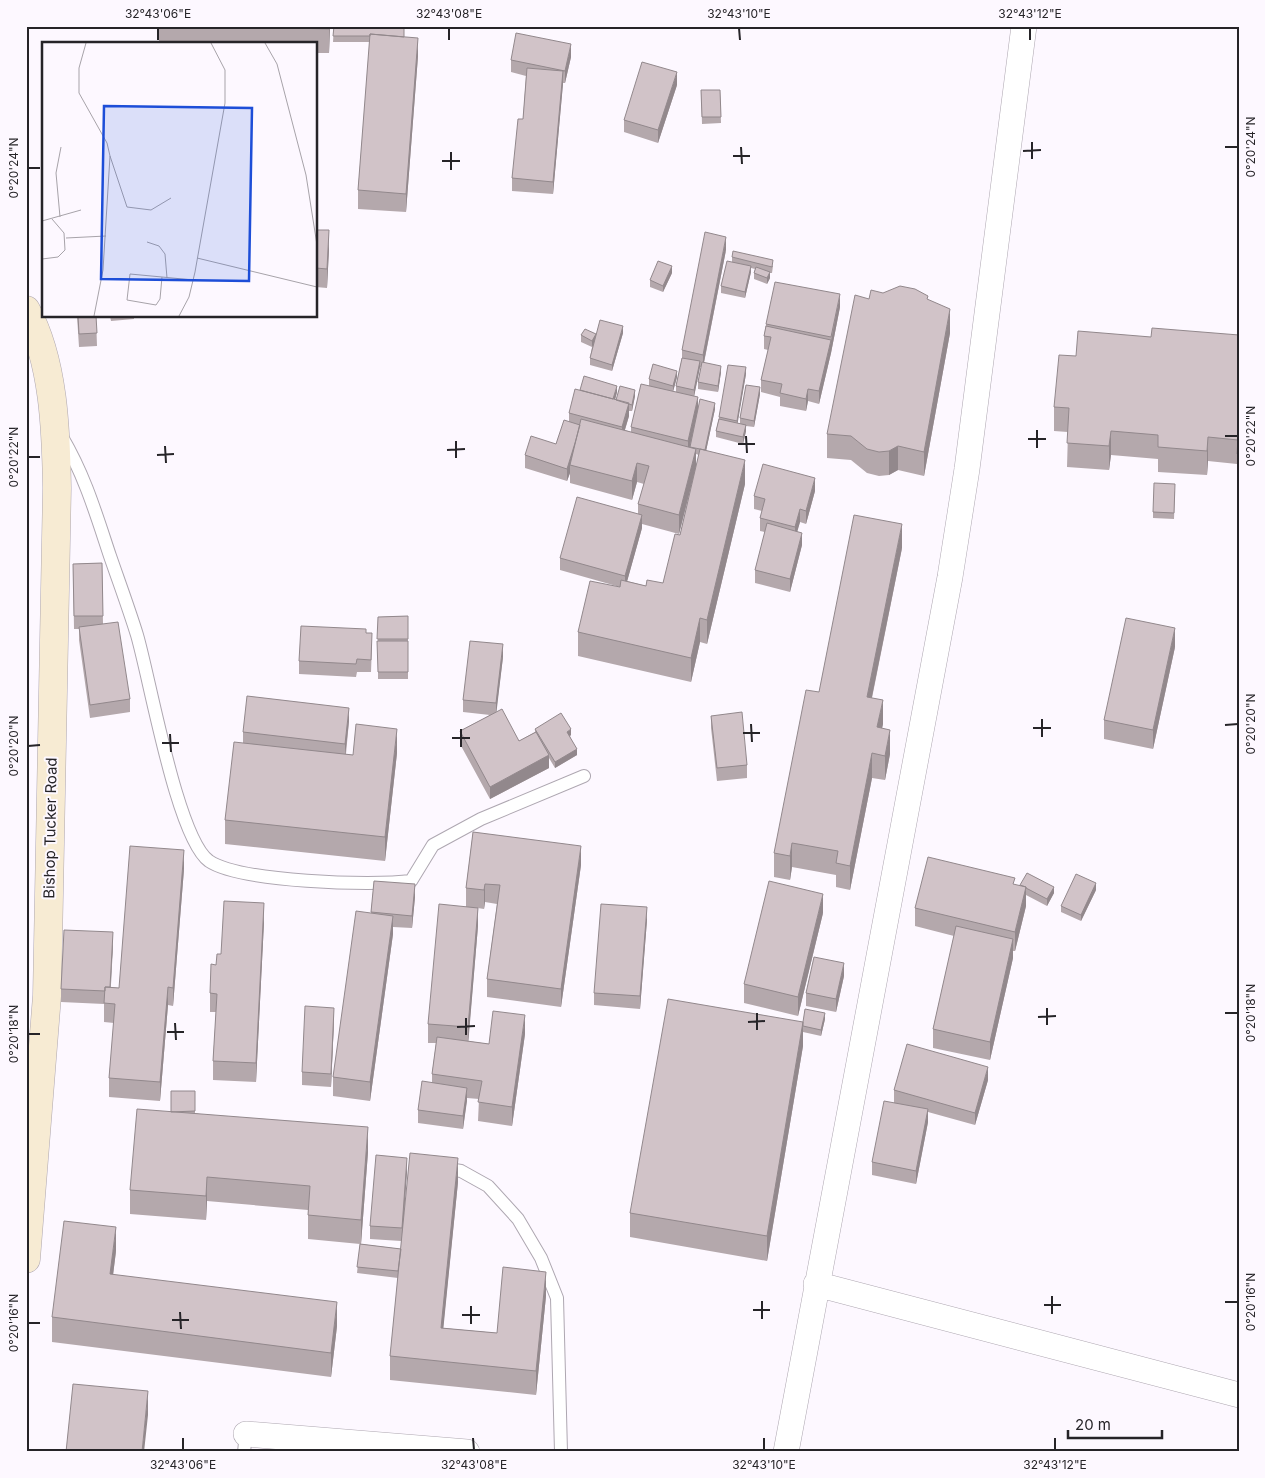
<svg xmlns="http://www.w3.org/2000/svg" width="1265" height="1478" font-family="Inter,sans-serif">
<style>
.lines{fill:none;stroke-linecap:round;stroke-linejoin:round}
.lane-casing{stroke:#aea7b1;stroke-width:14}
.street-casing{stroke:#aea7b1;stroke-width:26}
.secondary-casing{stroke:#aea7b1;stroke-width:29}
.lane{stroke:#fff;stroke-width:12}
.street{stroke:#fff;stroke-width:25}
.secondary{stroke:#f7ebd3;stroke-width:28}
.wall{fill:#b4a8ac;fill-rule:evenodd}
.shaded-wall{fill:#92888c}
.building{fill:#d1c3c8;stroke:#92888c}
.ticks{fill:none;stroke:#262428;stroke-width:2}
.labels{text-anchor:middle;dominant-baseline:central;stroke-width:4;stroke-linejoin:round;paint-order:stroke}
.street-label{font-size:15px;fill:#262428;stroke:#fdf8ff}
.inset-road{fill:none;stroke:#a7a3a9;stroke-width:1}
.view{fill:#1d4ed8;fill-opacity:0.15;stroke:#1d4ed8;stroke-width:2.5}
.inset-edge{fill:none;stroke:#262428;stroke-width:2.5}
.neatline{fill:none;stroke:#262428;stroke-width:2}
.ticks-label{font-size:12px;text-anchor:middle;fill:#262428}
</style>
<rect width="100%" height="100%" fill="#fdf8ff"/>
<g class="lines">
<!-- lane casing -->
<g class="lane-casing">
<path id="lane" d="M62,437C85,476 96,514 110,556C119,582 129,609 137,635C150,679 177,838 209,861C240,882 372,886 411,881L433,845L481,819L584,776
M442,1168L461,1171L488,1186L518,1219L541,1258L557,1298L561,1452
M244,1452L246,1434"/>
</g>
<!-- street casing -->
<g class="street-casing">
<path id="street" d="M816,1284L1239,1395
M246,1434L467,1452
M786,1452L950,577L967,469L1024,26"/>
</g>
<!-- secondary casing -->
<g class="secondary-casing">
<path id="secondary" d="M26,310C54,361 56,431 57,488L47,996L26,1259"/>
</g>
<!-- lane -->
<use href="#lane" class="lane"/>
<!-- street -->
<use href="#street" class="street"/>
<!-- secondary -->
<use href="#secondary" class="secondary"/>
</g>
<!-- wall -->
<path class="wall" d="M159,26H330L329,53H316V44H159Z
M334,26L404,37L418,56L406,212L358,209V190L370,42H333Z
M571,57L565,83H563L553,194L512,191V178L523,119L526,76L511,72V60Z
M677,85L658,143L624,132V120Z
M701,90H720L721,123L702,124Z
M316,230L329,249L327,288L316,287Z
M726,250L704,363L721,372L718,392L698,389V382L701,367H700L694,396L698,407L715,409L706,451L745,484L707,644L700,642L691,682L578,656V632L620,587L560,570V558L638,514V504L644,484L637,482L632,500L570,483V473L567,481L525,468V455L556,444L569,422V413L580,390L617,392L615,400H616L635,396L632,411H629V416L625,430L631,432V427L649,385V379L677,377L673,391L676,392V386L682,358V350ZM696,454L699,455L696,467ZM696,468L680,535L663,583L646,586L627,581L642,528V524L679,534Z
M732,257L773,266L772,273H770V278L767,284L754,279V273L755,269L751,268V272L745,298L721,293V286L732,262Z
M672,273L663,292L650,287V280Z
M883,293L950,333L924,476L898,470L889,475L879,476L867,473L851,460L827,458V434L869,299Z
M840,307L831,353L819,404L808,401L806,411L780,406V397L761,392V380L768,350L764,349V336L766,324Z
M77,316H96L97,346L79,347Z
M110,316H134V319L111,321Z
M623,333L612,371L590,365V358L592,347L581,342V335Z
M1239,335V478H1237V464L1208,461L1207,475L1158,472V459L1111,455L1109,470L1067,467L1068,432L1054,431V407L1076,356Z
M746,374L737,423H740V418L760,394L754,427L746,426V431L743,444L716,437V431L719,417Z
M815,491L806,524L800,522L797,531L802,545L790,592L755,583V570L765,532L760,531V518L762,511L754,509V496Z
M1175,491L1174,519L1153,518V512Z
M902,548L872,698L883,724L882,728L890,754L885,780L872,778L850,890L836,887V875L792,867L790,880L774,877V853L819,692Z
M102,563L103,624L130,699V712L90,718L79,640V629H74L73,564Z
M408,616V679H378V617Z
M366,633L372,645L371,672H357L356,677L299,674V661Z
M1175,647L1153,749L1104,739V720Z
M503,657L496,712L519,741L535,732V729L571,735L570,736L577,755L555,768L549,758V768L490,799L460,744V731L490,715L463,712V700Z
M711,716L747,765V778L717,781L711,728Z
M349,721L346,754L353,755L397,753L385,861L225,844V820L243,743V732Z
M473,832L581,865L561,1007L487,997V979L497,904L485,902L484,909L478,908V926L468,1041L489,1044L525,1034L512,1126L478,1121L479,1099L467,1098L463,1129L418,1123V1110L432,1083V1074L436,1043H428V1024L466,906V888Z
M184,869L173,1006L168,1005L160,1101L109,1097V1078L114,1023L104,1022V1004L61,1002V989L113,945L110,987L119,988Z
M374,881L415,897L412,928L393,927V934L370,1101L333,1096V1077L371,913Z
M1015,885L1054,893L1047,906L1026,895V906L1015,951H1013V958L990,1060L933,1048V1029L954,936L915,926V908Z
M1096,890L1081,921L1061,912V906Z
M823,913L798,1016L744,1003V984Z
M647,920L640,1009L594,1005V993Z
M264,922L256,1082L213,1080V1061L216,1012H210V993L216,965L221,954Z
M844,976L836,1012L806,1006V993Z
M825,1019L821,1036L803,1032V1046L767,1261L630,1237V1213L803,1022Z
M334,1021L331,1087L302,1085V1072Z
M988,1080L975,1125L928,1112V1122L916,1184L872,1175V1162L894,1103V1090Z
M195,1091V1113L368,1152L361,1244L401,1249V1241L370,1239V1226L407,1171L404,1215L458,1182L443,1328L497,1333L546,1296L536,1395L390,1380V1356L398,1278L357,1273L360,1244L308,1239V1210L207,1201L206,1220L130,1214V1190L171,1111Z
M116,1251L113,1275L337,1326L331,1377L52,1342V1317Z"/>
<!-- shaded-wall -->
<path class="shaded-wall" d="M329,26H330L329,53Z
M418,38V56L406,212V194Z
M571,44V57L565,83V71Z
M563,71V84L553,194V182Z
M677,72V85L658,143V130Z
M329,230V249L327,288V269Z
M726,237V250L703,367V355Z
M672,266V273L663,292V286Z
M751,266V272L745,298V292Z
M770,272V278L767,284V278Z
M840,294V307L831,353L819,404V391L831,341Z
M950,309V333L924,476V452Z
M623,326V333L612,371V365Z
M596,334V340L592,347V341Z
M700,361V367L694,397V390Z
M721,366V372L718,392V386Z
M746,367V374L737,427V421Z
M677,371V377L673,392V386Z
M617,386V392L613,407V400Z
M760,387V394L754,427V421Z
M808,389V401L806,411V399Z
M635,390V396L632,411V405Z
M698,397V410L688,454V441Z
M629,403V416L622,439V427Z
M715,403V409L705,456V450Z
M581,425L570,465V473L567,481V469Z
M746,425V431L743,444V437Z
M1111,431V455L1109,470V446Z
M1208,437V461L1207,475V451Z
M898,446V470L889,475V451Z
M696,449V467L679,534V515Z
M745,460V484L707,644V620Z
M637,463V482L632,500V481Z
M815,478V491L806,524V511Z
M800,509V522L795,540V527Z
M642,515V528L625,589V576Z
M902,524V548L867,721V697Z
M802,533V545L790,592V579Z
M700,618V642L691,682V658Z
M1175,628V647L1153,749V730Z
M503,644V657L496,716V703Z
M883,700V724L877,751V727Z
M349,708V721L345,757V744Z
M397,729V753L385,861V837Z
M571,729V735L567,738V732Z
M890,730V754L885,780V756Z
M577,749V755L555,768V762Z
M872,753V778L850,890V866Z
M549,755V768L490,799V787Z
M792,843V867L790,880V856Z
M581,846V865L561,1007V989Z
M184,850V869L173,1006V988Z
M1096,883V890L1081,921V915Z
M415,884V897L412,928V916Z
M485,884V902L484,909V890Z
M1026,887V906L1015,951V932Z
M1054,887V893L1047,906V899Z
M823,894V913L798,1016V997Z
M264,903V922L256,1082V1063Z
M647,907V920L640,1009V996Z
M478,908V926L468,1046V1027Z
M393,916V934L370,1101V1082Z
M113,932V945L110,1004V992Z
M1013,939V958L990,1060V1042Z
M844,963V976L836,1012V999Z
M168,987V1005L160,1101V1082Z
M334,1008V1021L331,1087V1074Z
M825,1013V1019L821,1036V1030Z
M525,1015V1034L512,1126V1107Z
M803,1022V1046L767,1261V1236Z
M988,1067V1080L975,1125V1113Z
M467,1088V1101L463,1129V1116Z
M928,1109V1122L916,1184V1171Z
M368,1127V1152L361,1244V1220Z
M407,1158V1171L402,1241V1228Z
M458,1158V1182L441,1352V1328Z
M207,1177V1201L206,1220V1196Z
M116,1227V1251L110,1299V1274Z
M546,1272V1296L536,1395V1371Z
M337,1302V1326L331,1377V1353Z
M148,1391V1415L144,1452H142Z"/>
<!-- building -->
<path class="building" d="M218,26H329V29Z
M334,26H404V37L370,34V36H333Z
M516,33L571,44L565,71L511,60Z
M370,34L418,38L406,194L358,190Z
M642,62L677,72L658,130L624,120Z
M527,68L563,71L553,182L512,178L518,119H523Z
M701,90H720L721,117H702Z
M316,230H329L327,269L316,268Z
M705,232L726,237L703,355L682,350Z
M733,251L773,260L772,267L732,257Z
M658,261L672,266L663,286L650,280Z
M727,261L751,266L745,292L721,286Z
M756,267L770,272L767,278L754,273Z
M775,282L840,294L831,337L766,324Z
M900,286L915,289L928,296L927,299L950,309L924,452L898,446L889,451L879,452L867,449L851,436L827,434L855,295L869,299L871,290L883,293Z
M78,316H96L97,333L79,334Z
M600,320L623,326L612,365L590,358Z
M766,326L831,340L819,391L808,389L806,399L780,393L782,384L761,380L771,337L764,336Z
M1152,328L1239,335V454H1237L1238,440L1208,437L1207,451L1158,447V435L1111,431L1109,446L1067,443L1069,408L1054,407L1059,355L1076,356L1078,331L1151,337Z
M585,329L596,334L592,341L581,335Z
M682,358L700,361L694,390L676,386Z
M702,362L721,366L718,386L698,382Z
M653,364L677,371L673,386L649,379Z
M728,365L746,367L737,421L719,417Z
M584,376L617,386L613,399L580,390Z
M641,384L698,397L688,441L631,427Z
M746,385L760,387L754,421L740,418Z
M620,386L635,390L632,405L616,400Z
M575,389L629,403L622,427L569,413Z
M700,399L715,403L705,450L690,447Z
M581,419L696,449L679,515L638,504L649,466L637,463L632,481L570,465Z
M719,419L746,425L743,437L716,431Z
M564,420L580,425L575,443L567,469L525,455L531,436L556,444Z
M700,449L745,460L707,620L700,618L691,658L578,632L590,581L620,587L621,580L646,586L647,580L663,583L675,534L680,535Z
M763,464L815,478L806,511L800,509L795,527L760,518L765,499L754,496Z
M1154,483L1175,484L1174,513L1153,512Z
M577,497L642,515L625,576L560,558Z
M854,515L902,524L867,697L883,700L877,727L890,730L885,756L872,753L850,866L836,863L838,851L792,843L790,856L774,853L806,690L819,692Z
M767,523L802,533L790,579L755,570Z
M102,563L103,616H74L73,564Z
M408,616V639H377L378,617Z
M1126,618L1175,628L1153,730L1104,720Z
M118,622L130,699L90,705L79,627Z
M301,626L366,629V633H372L371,660L357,659L356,664L299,661Z
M377,641H408V672H378Z
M470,641L503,644L496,703L463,700Z
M247,696L349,708L345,744L243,732Z
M502,709L519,741L536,732L549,755L490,787L460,731Z
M742,712L747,765L717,768L711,716Z
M561,713L571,729L567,732L577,749L555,762L535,729Z
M356,724L397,729L385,837L225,820L234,742L353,755Z
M473,832L581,846L561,989L487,979L500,885L485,884L484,890L466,888Z
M130,846L184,850L173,988L168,987L160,1082L109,1078L115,1004L104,1003L105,987L119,988Z
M928,857L1015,878L1013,884L1026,887L1015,932L915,908Z
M1027,873L1054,887L1047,899L1026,888V887L1020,885Z
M1076,874L1096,883L1081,915L1061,906Z
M374,881L415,884L412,916L371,912Z
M769,881L823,894L798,997L744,984Z
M224,901L264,903L256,1063L213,1061L217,994L210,993L211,964L216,965L217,954H221Z
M439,904L478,908L468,1027L428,1024Z
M601,904L647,907L640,996L594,993Z
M356,911L393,916L370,1082L333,1077Z
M956,926L1013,939L990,1042L933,1029Z
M64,930L113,932L110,987H105V991L61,989Z
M814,957L844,963L836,999L806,993Z
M668,999L803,1022L767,1236L630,1213Z
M305,1006L334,1008L331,1074L302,1072Z
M805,1009L825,1013L821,1030L803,1026V1022Z
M493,1011L525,1015L512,1107L478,1102L482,1081L432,1074L437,1037L489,1044Z
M907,1044L988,1067L975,1113L894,1090Z
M422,1081L467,1088L463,1116L418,1110Z
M171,1091H195V1111L171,1112Z
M884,1101L928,1109L916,1171L872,1162Z
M137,1109L368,1127L361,1220L308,1215L310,1186L207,1177L206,1196L130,1190Z
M410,1153L458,1158L441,1328L497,1333L503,1267L546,1272L536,1371L390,1356Z
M376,1155L407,1158L402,1228L370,1226Z
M64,1221L116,1227L110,1274L337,1302L331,1353L52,1317Z
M360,1244L401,1249L398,1271L357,1267Z
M73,1384L148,1391L142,1452H66Z"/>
<!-- ticks -->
<path class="ticks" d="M158,28V40M449,28V40M739,28L740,40M1030,28V40M1032,142V159M741,147L742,164M1225,147H1238M1023,151L1041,150M451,152V170M733,156H750M442,161H460M28,168H40M1037,430V448M746,436L747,453M1225,436H1238M1028,439H1046M456,441V458M738,444H755M165,446L166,463M447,450L465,449M157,455L174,454M28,457H40M1042,719V737M751,724L752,742M1225,725L1238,724M1033,728H1051M461,729V747M743,733H760M170,734L171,752M452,738H470M162,743H179M28,746L40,745M1047,1008V1025M757,1013V1030M1225,1013H1238M1038,1017L1056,1016M466,1018V1035M748,1022L765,1021M175,1023L176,1040M457,1027L475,1026M167,1032H184M28,1034H40M1052,1296V1314M762,1301V1319M1225,1302H1238M1044,1305H1061M471,1306V1324M753,1310H770M180,1312L181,1329M462,1315H480M172,1320H189M28,1323H40M183,1438V1450M473,1438L474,1450M764,1438V1450M1055,1438V1450"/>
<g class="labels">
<!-- street labels -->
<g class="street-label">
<text transform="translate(50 828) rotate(-89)">Bishop Tucker Road</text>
</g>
</g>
<!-- overview -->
<g transform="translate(42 42)">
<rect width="275" height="275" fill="#fdf8ff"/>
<path class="inset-road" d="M44,1L37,26V51L65,101L68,114L61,228L52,274M223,1L235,22L264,133L275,203M68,114L85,165L109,168L129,156M18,175L14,131L19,105M0,179L39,168M24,196L64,194M105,200L117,204L123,212L125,236M155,216L275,245M0,217L16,215L23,208L22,191L10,177M120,235L118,257L114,263L85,258L88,232L120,235L151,238M137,274L147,255L153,230L183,61V28L169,1"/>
<path class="view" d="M62,64L210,66L207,239L59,237Z"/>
<rect width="275" height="275" class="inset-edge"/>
</g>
<!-- border -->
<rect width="1265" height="1478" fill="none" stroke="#fdf8ff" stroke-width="55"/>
<!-- scale -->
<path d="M1068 1430v8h94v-8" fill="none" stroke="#262428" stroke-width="2.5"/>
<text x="1075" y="1430" font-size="15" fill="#262428" stroke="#fdf8ff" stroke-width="4" paint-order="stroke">20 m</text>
<rect x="28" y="28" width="1210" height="1422" class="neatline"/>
<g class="ticks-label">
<text x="158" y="18">32°43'06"E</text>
<text x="449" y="18">32°43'08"E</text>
<text x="739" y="18">32°43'10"E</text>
<text x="1030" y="18">32°43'12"E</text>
<text transform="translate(1251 147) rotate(-90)" y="4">0°20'24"N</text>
<text transform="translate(14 168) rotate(-90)" y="4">0°20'24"N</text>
<text transform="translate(1251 436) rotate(-90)" y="4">0°20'22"N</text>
<text transform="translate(14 457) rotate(-90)" y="4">0°20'22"N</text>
<text transform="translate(1251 724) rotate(-90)" y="4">0°20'20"N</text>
<text transform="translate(14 746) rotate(-90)" y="4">0°20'20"N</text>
<text transform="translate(1251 1013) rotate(-90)" y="4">0°20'18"N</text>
<text transform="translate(14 1034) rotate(-90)" y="4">0°20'18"N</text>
<text transform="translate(1251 1302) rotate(-90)" y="4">0°20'16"N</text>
<text transform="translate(14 1323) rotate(-90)" y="4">0°20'16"N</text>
<text x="183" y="1469">32°43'06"E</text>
<text x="474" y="1469">32°43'08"E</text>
<text x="764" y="1469">32°43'10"E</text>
<text x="1055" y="1469">32°43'12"E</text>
</g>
</svg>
